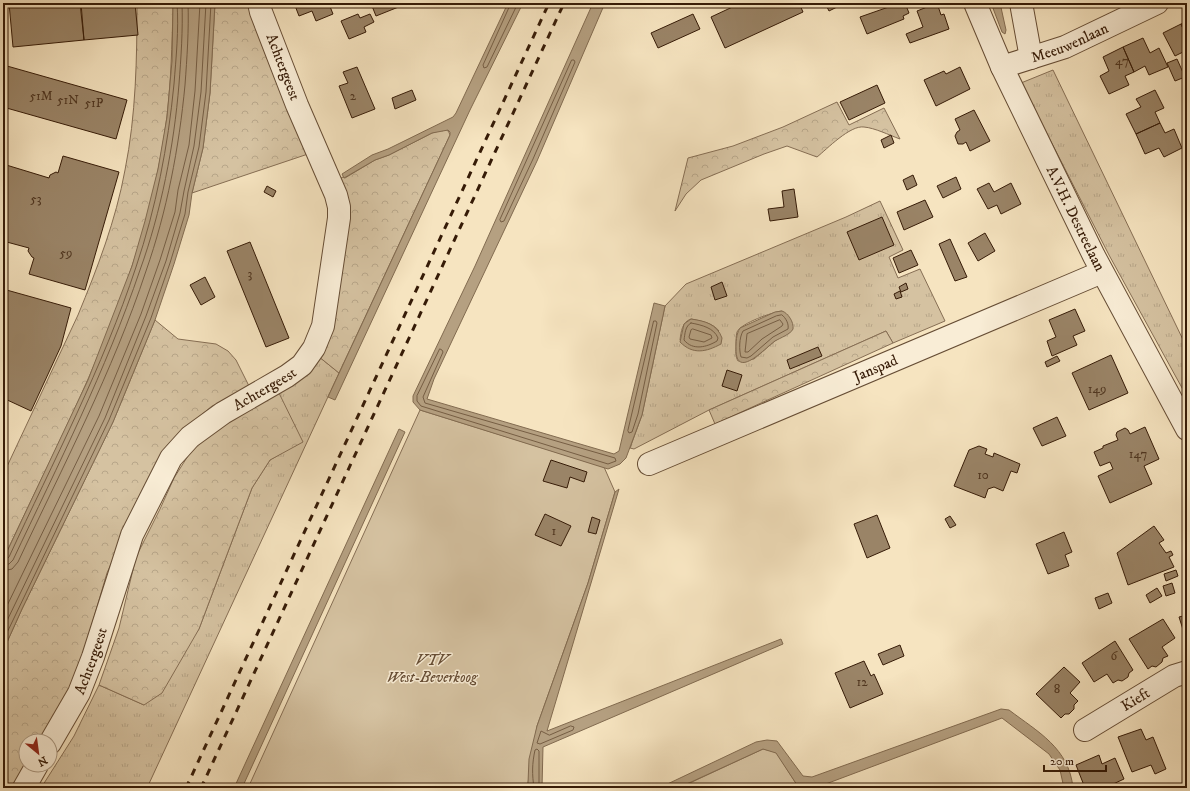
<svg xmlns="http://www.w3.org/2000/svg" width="1190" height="791" font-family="'IM FELL DW Pica',serif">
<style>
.grass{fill:url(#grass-tufts);stroke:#866e54;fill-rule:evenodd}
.forest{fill:url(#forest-crowns);stroke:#866e54}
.green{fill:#d5c2a1;stroke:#866e54}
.water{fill:#b5a081;stroke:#826b50}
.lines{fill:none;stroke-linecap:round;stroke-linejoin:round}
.shore{stroke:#765e44;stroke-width:1}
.building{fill:#9a8467;stroke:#361b07}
.minor-casing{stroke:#664d35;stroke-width:24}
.minor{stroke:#f9edd6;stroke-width:22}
.rail{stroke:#361b07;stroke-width:3;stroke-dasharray:7 7;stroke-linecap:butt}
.labels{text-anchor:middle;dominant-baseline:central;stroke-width:3;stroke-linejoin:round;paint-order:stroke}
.number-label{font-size:13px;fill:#4f351f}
.street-label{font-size:15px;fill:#361b07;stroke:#f9edd6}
.park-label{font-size:15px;font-style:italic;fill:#664d35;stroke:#f9edd6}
</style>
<defs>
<pattern id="grass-tufts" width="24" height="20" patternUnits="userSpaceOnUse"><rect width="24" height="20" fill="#d5c2a1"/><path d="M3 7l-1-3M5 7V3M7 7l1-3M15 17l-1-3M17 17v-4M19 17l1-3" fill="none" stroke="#b7a689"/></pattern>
<pattern id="forest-crowns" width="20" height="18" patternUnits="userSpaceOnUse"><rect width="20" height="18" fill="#d5c2a1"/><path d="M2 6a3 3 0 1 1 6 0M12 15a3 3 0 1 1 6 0" fill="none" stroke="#b7a689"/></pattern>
</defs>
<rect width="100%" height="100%" fill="#f6e4c0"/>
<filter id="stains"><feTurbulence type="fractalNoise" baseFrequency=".005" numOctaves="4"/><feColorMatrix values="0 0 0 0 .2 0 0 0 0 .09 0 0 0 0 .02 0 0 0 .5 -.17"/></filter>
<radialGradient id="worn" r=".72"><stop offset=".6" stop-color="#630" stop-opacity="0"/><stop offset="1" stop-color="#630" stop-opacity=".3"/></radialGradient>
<!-- grass -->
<path class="grass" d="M1053,70L1187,348V397L1109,255L1021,83Z
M880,201L903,250L889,257L898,278L920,269L945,321L893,343L886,331L709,410L634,449L630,448L642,415L665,306L686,284L846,217ZM782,311L790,332L776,340L754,359L738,361C735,356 736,351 736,345C736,341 736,336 737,332C741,323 773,312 782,311ZM691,319C701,321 713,323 719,331L680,340C681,332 682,322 691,319Z
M318,356L339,373L147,788H41L74,736L99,685L144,705L199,629L252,488L270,460L282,453L277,389Z"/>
<!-- forest -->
<path class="forest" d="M137,3H173V10C172,45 171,81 167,116C161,164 148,220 132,266C99,367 48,463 3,560V475L78,315C97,269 116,220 125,170C136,115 137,59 137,3Z
M215,3H252L311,153L192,193L203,148L210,93Z
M837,102L849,125L884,108L900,139C889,135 875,128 864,127C850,125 827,149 817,157L787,146L764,154L701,180L686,194L675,211L688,158L733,146L783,127Z
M442,130H448L450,135L339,373L318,356L337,180L343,177L345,178L375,160L389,155L432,133Z
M155,320L178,339L216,344L228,351L236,360L250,388L212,406L194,421L143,491L107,573L82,658L56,720L42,741H26V765L11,788H3V651L22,609L113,422Z
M886,331L893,343L715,424L709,410Z
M277,389L303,442L270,460L252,488L199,629L162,693L144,705L99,685L119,628L136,557L160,509L174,478L193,448L225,422Z"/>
<!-- green -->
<path class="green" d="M420,410L604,467L615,492L588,583L537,726L528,783L531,788H248Z
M763,749L776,752L799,788H679Z"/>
<!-- water -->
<path class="water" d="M173,3H215L210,93L203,148L192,193L189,215L174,264L155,320L113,422L22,609L3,651V560L88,380L132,266L145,221L158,169L167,117L172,61Z
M508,3H523L470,110L335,400L328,397L450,135V132L448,130L432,133L389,155L375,160L344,178L342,174L372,155L388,149L453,117L456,113Z
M593,3H605L537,161L434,379L427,399L614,454L619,451L654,303L665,306L642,415L626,458L620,464L608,469L420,410L413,402V396L475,266Z
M991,3H1000L1006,30L1005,34L1002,32Z
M782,311C788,313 794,322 793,329C791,334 780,338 775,341C766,347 736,381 736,349C736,343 736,334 740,328L775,312Z
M691,319C705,321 717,324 722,338L721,344C706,352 693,355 680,342L684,324Z
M399,429L405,432L242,788H234Z
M619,489L547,731L781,639L783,644L543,747L542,788H531L528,783L529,759L537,726L588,583L615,492Z
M1001,709L1009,710C1038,732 1069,748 1073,788H1064L1060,770L1049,754L1002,718L815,788H799L776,753L763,749L678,788H659L756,742L767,740L777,741L803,776L812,777Z"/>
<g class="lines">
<!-- shore -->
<path class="shore" d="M511,3L483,65L484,68L487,67L518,3
M572,60H574L575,62L533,159L504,221L501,222L500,220Z
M782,315C786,318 789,324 788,329L773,337L751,356L747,358L741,357C739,350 739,338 743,331L776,316Z
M780,320L783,324L782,326L762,339L748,352H745L747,334Z
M654,321H656L657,323L638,414L632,432L629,433L628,431Z
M691,323C702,325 714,328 718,338L717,341C707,347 693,351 684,340C685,334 685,326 691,323Z
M693,329L711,335L712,338L704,342L690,339L689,337L691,330Z
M440,349L442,350L443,352L423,397L425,403L615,458L616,461L608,464L421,406L417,401V396Z
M3,560H6L9,557C53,462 103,367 136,267C156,208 168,146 174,84C176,58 179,30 177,3
M3,565L9,564L13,560C58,465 106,370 140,270C161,212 174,146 179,84C181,58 183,30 182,3
M3,571L12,569L18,562C63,466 113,371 146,271C167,211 179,148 185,85C187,58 189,30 188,3
M3,614L99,416L141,314L160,260L175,212L178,190L189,145L195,91L200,3
M3,629L105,418L146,316L166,261L180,213L184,191L194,146L201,92L206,3
M3,641L109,420L151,318L170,263L185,214L188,192L199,147L206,92L211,3
M571,726L574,727L573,730L540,744L537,743L541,731L549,735Z
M534,788C532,774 532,764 535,750L537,749L539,751V788"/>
</g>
<!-- building -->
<path class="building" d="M9,3H80L84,40L13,47Z
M81,3H135L138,35L84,40Z
M294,3H330L329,4L333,14L316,21L312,11L299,16Z
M380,3H399L401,6L376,16L372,6Z
M741,3H799L803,12L725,48L711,17Z
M829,3H835L837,7L829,11L826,5Z
M900,3H905L909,13L903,16L904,19L867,34L860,17Z
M937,3L941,15L944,14L949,29L910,43L906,34L923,27L917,11Z
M358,14L360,18L370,14L374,22L364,27L366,32L349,39L341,21Z
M693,14L700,29L658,48L651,33Z
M1187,21V38L1181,24Z
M1181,24L1187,38V50L1175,56L1163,33Z
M1143,38L1150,53L1159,48L1168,67L1149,75L1145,66L1134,72L1123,47Z
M1123,47L1134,72L1125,76L1129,85L1109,94L1100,76L1109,71L1103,57Z
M1177,59L1185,77L1175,81L1167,63Z
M7,66L127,100L116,139L3,107V81Z
M357,67L375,109L352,118L339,86L348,83L343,72Z
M960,67L970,89L936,106L924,80L944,71L946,74Z
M877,85L885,103L849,120L840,102Z
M412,90L416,100L395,109L392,98Z
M1155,90L1164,108L1155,112L1160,123L1136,134L1126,114L1141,107L1136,99Z
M974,110L990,141L970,151L966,142L963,144H958L955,136L957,132L960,130L955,119Z
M1160,123L1165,133L1174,129L1182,148L1164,157L1159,148L1145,154L1136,134Z
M891,135L894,143L884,148L881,140Z
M63,156L119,172L85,290L29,274L34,258L32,257L28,251L29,248L3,241V164L49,178L50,175L56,172L58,173Z
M913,175L917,185L907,190L903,180Z
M956,177L961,189L943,198L937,186Z
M989,183L994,192L1011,183L1021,204L1001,214L997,205L988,209L977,189Z
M267,186L276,191L273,197L264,192Z
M794,189L798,217L770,221L768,209L784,207L782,191Z
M925,200L933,217L904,230L897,212Z
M882,217L894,245L859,260L847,232Z
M985,233L995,251L978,261L968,243Z
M950,239L967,277L955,281L939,244Z
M250,242L289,338L266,347L227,251Z
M911,250L918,265L899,273L893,258Z
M205,277L215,297L201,305L190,285Z
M722,282L727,296L715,300L711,287Z
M906,283L908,289L901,292L899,287Z
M3,289L71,308L61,346L31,411L3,398Z
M900,291L902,297L896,299L894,294Z
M1075,309L1085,331L1073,336L1077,345L1052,356L1047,341L1056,337L1049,320Z
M818,347L822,356L790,369L787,360Z
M1111,355L1128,393L1089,410L1072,373Z
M1057,356L1060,361L1047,367L1045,362Z
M727,370L742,375L737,391L722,386Z
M1057,417L1066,436L1042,446L1033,428Z
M1145,427L1159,459L1144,466L1152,484L1110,503L1098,476L1113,469L1110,462L1100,466L1094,452L1103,448V446L1118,440L1116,435L1117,432L1125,428L1128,430L1130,434Z
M979,446L987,449L985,454L993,457L994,453L1020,464L1017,473L1011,471L1003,491L994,487L988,489L985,498L954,486L969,450Z
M551,460L587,472L584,482L570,477L567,488L543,481Z
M545,514L571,526L561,546L535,535Z
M877,515L890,548L867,558L854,524Z
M950,516L956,525L950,528L945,519Z
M592,517L600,520L596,534L588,532Z
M1154,526L1164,540L1159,543L1166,553L1171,551L1173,555L1169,557L1174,567L1128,585L1117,553Z
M1064,532L1072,552L1065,555L1069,566L1048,574L1036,544Z
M1176,570L1178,576L1166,581L1164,574Z
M1172,583L1175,593L1166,596L1163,586Z
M1157,588L1162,596L1150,603L1146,595Z
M1108,593L1112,603L1099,609L1095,598Z
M1187,615V638L1186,639L1179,617Z
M1163,619L1175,638L1162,647L1168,656L1163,658L1162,662L1156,667L1152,666L1148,669L1129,639Z
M1115,641L1133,670L1129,673L1128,677L1122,681L1118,680L1113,683L1107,674L1094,682L1082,663Z
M900,645L904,656L883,665L878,654Z
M864,661L871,676L874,674L883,694L850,708L835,673Z
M1064,667L1080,682L1070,693L1078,701L1074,705V709L1069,714H1065L1061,718L1036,694Z
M1141,729L1146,740L1153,737L1166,769L1155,774L1151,765L1132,772L1118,737Z
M1099,755L1102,764L1115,758L1124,779L1111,785L1112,788H1085L1076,765Z"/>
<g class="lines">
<!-- minor casing -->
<g class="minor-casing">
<g id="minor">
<path id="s1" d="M975,3L1002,67L1094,256L1187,429"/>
<path d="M1021,3L1031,58"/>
<path id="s2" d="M1002,67L1065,47L1157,3"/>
<path id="s3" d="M649,464L1102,272"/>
<path id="s4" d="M1085,730L1174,676L1187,672"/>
<path id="s5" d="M50,743L79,693L93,657L132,535L171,458L190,437L223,413L287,376L302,365L314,348L323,326L339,218V207L336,195L297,105L261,12L259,3"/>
<path d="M24,788L37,765"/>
</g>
</g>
<!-- minor -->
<use href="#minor" class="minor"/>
<!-- rail -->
<path class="rail" d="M186,788L549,3
M201,788L564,3"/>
</g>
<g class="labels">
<!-- number labels -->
<g class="number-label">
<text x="1122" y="61">47</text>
<text x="41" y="96">51M</text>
<text x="353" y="96">2</text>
<text x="68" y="100">51N</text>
<text x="94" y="103">51P</text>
<text x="36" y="199">53</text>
<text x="66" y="253">59</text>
<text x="250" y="274">3</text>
<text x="1097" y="389">149</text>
<text x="1138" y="454">147</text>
<text x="983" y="475">10</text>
<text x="554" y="531">1</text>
<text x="1114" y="656">6</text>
<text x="862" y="682">12</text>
<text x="1057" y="689">8</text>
</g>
<!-- street labels -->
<g class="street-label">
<text stroke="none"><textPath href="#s2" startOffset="72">Meeuwenlaan</textPath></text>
<text transform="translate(283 67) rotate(69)">Achtergeest</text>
<text stroke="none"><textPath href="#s1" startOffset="238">A.V.H. Destreelaan</textPath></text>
<text stroke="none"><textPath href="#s3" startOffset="246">Janspad</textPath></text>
<text stroke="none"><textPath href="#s5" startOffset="428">Achtergeest</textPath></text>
<text stroke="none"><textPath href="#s5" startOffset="92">Achtergeest</textPath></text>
<text stroke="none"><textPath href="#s4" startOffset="59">Kieft</textPath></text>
</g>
<!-- park labels -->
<g class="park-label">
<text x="432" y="660">VTV<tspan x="432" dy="17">West-Beverkoog</tspan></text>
</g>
</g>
<!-- margin -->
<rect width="1190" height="791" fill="none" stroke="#f6e4c0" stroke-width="16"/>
<rect x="4" y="4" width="1182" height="783" fill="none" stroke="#361b07" stroke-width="2"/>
<rect x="8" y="8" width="1174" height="775" fill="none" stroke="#361b07"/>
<!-- north arrow -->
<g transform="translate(38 753) rotate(151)"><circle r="19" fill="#f9edd6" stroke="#ab9983"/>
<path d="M0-3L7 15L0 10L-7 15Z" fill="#8f2418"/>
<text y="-6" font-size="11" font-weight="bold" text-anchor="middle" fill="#361b07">N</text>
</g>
<!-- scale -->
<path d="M1044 765v6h62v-6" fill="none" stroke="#361b07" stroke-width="2"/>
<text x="1050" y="765" font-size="12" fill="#361b07" stroke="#f9edd6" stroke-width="3" paint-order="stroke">20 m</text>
<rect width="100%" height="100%" filter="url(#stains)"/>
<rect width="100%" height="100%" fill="url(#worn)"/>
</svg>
